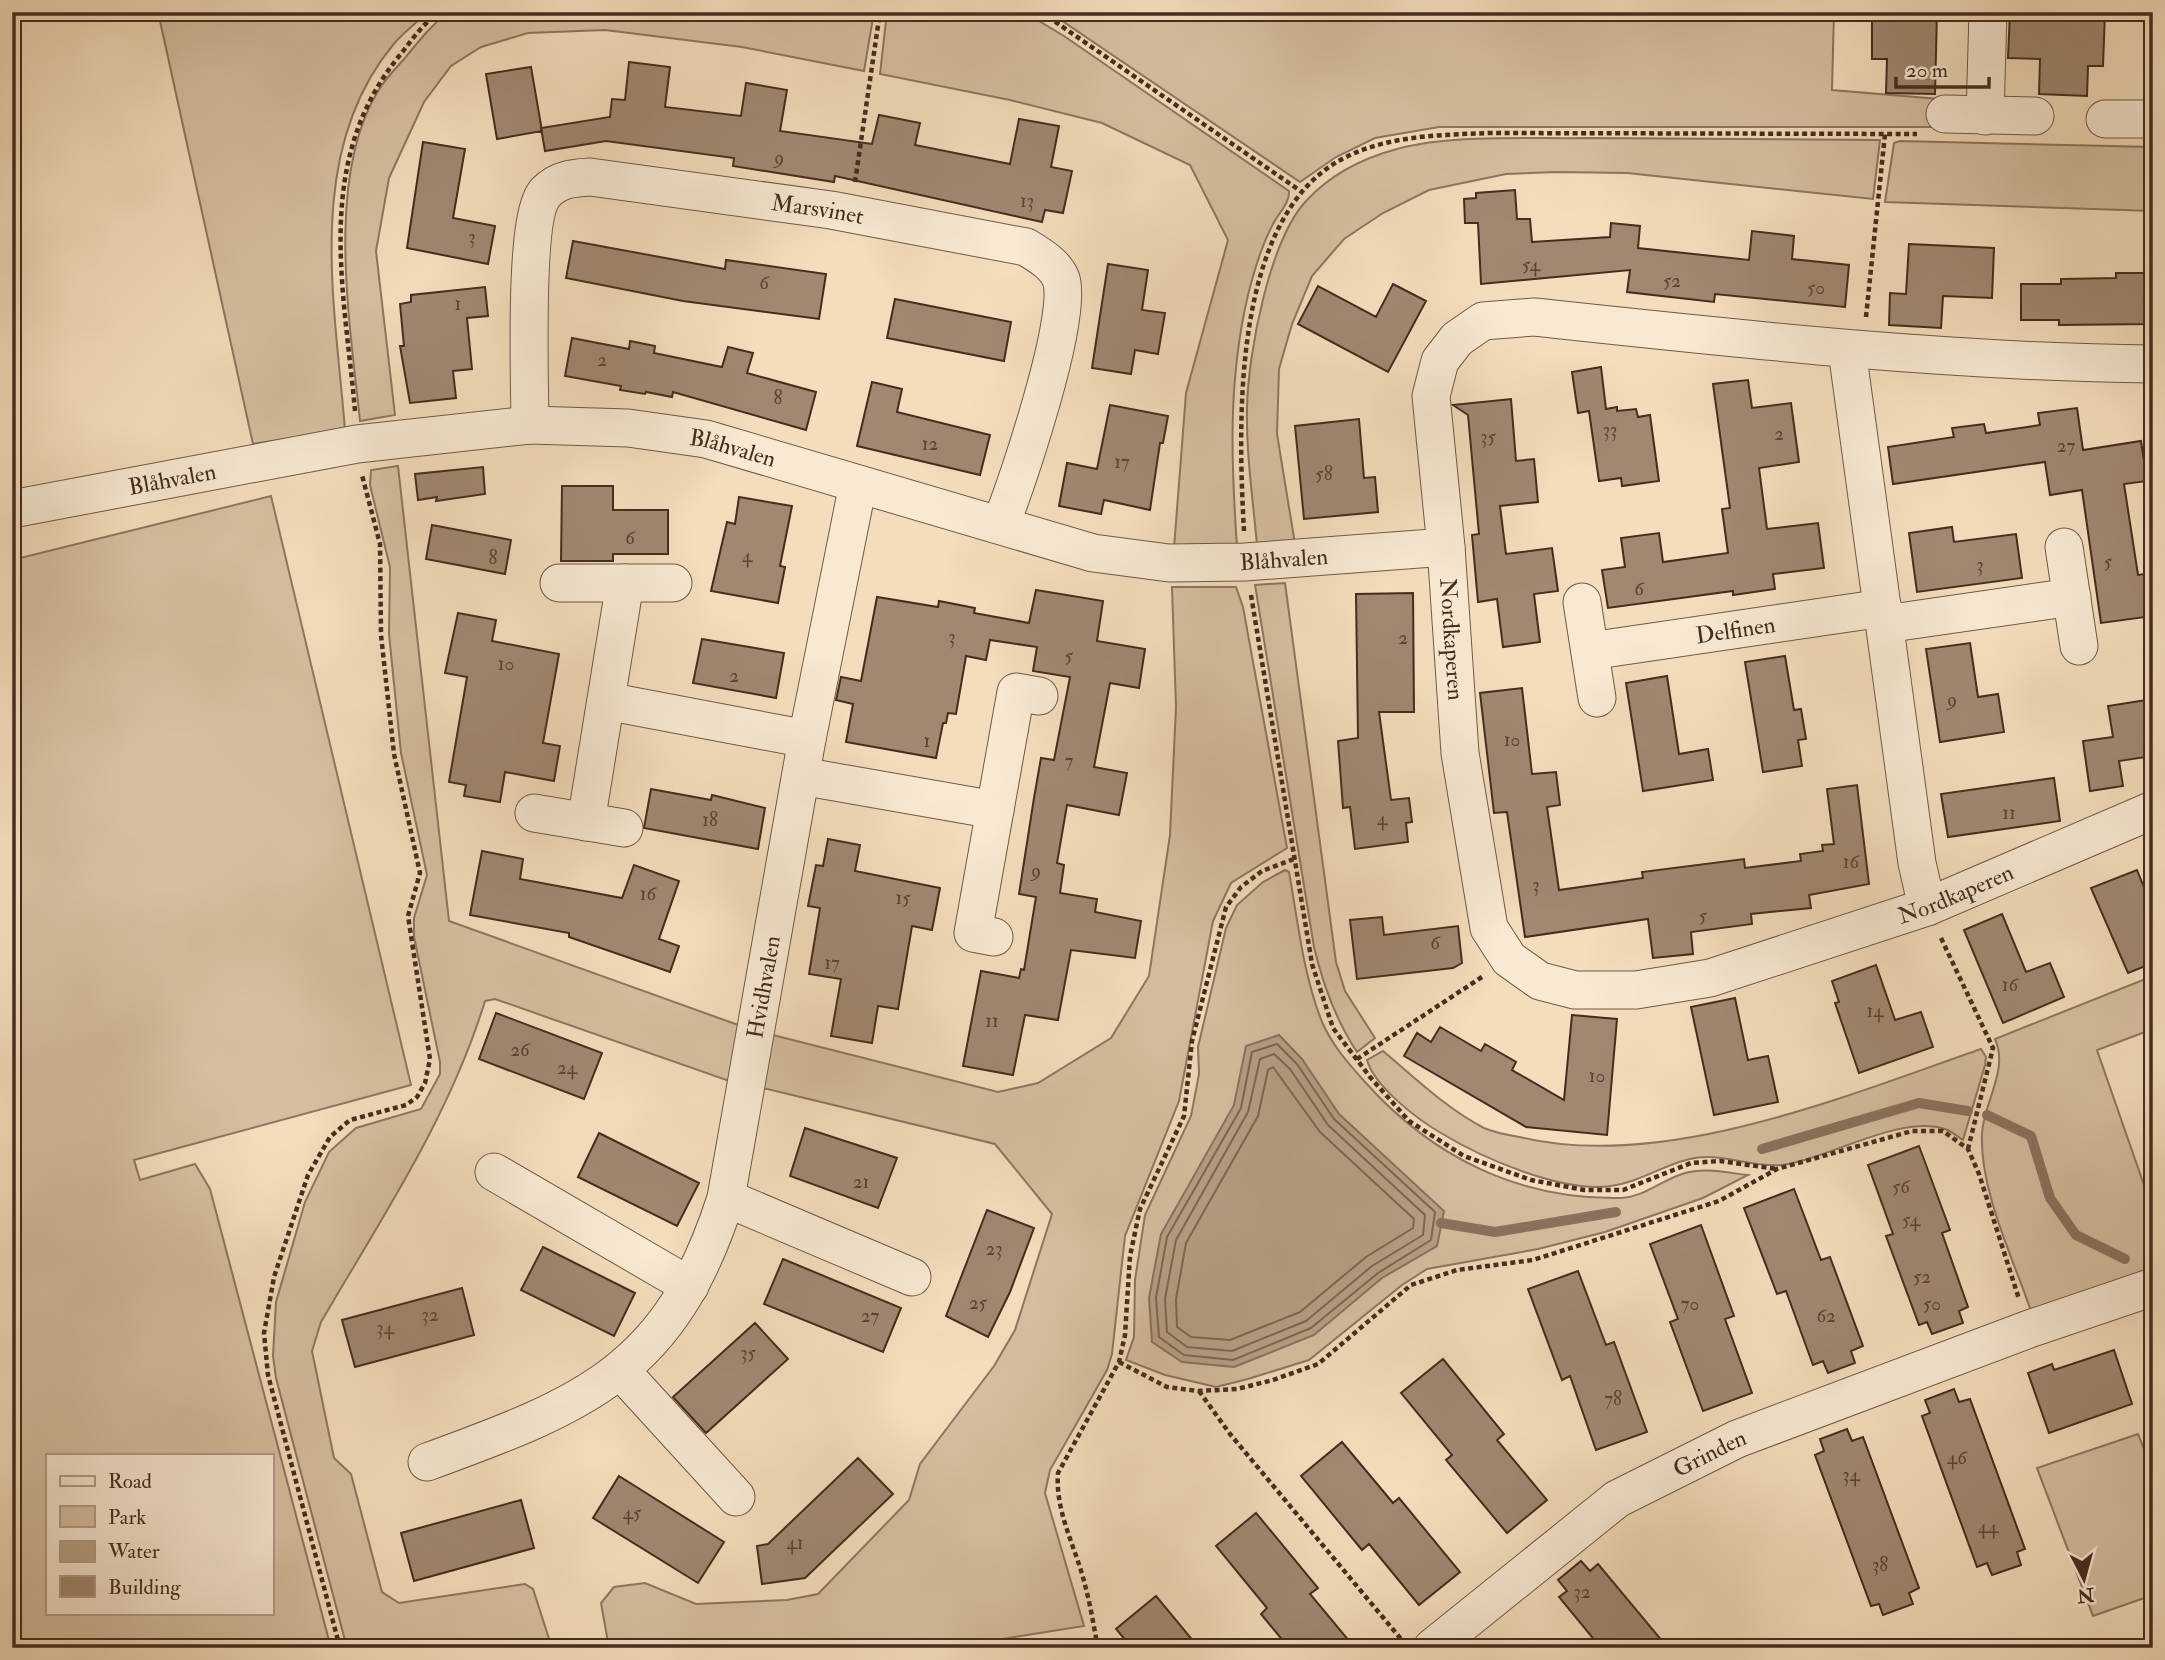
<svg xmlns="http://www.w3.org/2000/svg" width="2165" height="1660" font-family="'IM FELL Double Pica',serif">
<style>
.green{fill:#d6bfa1;stroke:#8e7660;stroke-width:2;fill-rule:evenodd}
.water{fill:#b8a187;stroke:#8a725e;stroke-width:2}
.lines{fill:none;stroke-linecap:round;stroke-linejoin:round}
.shore{stroke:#7e6654;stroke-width:2}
.stream{stroke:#8a725e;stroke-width:10}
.building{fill:#a08871;stroke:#452c20;stroke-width:2}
.street-casing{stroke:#715847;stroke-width:39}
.path{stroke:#452c20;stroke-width:4.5;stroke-dasharray:5 3.5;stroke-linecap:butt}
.street{stroke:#f8e9d3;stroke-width:37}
.labels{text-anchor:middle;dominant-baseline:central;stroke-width:5;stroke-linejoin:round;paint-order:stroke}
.number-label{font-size:19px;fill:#5c4334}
.street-label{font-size:23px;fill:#452c20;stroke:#f8e9d3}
</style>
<rect width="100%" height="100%" fill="#f4ddbc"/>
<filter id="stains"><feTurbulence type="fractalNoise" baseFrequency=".00286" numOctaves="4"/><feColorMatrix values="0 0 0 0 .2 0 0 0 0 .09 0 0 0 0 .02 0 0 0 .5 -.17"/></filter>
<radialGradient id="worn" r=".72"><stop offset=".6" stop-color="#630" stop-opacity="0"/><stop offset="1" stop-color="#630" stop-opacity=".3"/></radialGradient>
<!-- green -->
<path class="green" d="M158,12H428C416,23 403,33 393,45C304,152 335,303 345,430L253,444Z
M449,12H874L864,71L742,47L605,30L528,33L481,47L451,66L424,102L389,178L376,251L395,415L360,421C350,323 325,178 378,91C385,79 396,68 405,58C418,42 432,24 449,12Z
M887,12H1024L1064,36L1289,191C1290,201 1281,211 1276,219C1263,240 1254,271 1248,295C1228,380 1231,460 1237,547L1174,548L1186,393L1228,240L1190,165L1102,123L1010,100L880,74Z
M1049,12H1834L1832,90L1939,99L1938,127H1439L1375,138L1336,157L1300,182Z
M1588,138L1880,140L1873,199L1627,173L1556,172L1506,174L1429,190L1383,213L1344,239L1312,276L1292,324L1279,369L1277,434L1295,544L1257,545C1253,500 1246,453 1247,408C1248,354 1269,241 1306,201C1330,175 1363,158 1397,149C1453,134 1529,139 1588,138Z
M1900,141L2153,147V211L1885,202L1894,143Z
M398,466L449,921L741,1026L732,1082L495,999L485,1001C449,1118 382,1217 321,1322L312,1351L334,1458L351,1474L382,1592L399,1603L525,1584L533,1589L552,1648H347L276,1378L273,1356L276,1302L305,1202L329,1152L356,1128L421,1109L440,1074V1062L414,937V918L427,875L401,753L389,634L390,567L370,485L371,470Z
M271,496L411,1085L134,1160L140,1180L195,1164L210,1189L331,1648H12V560ZM47,1455H271V1613H47Z
M1285,583L1336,962L1345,991L1375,1038L1357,1052C1335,1019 1323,985 1314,947L1255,585Z
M1172,587H1236L1243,607L1287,848L1231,883L1213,921L1179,1101L1125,1236L1112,1354L1107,1370L1050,1470L1045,1493L1084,1626L945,1648H609L601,1603L614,1587L645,1583L696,1604L787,1600L818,1594L909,1500L920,1464L994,1366L1015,1330L1052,1214L995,1144L763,1088L769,1034L998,1092L1038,1083L1111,1038L1149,976L1170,835L1176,707Z
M1285,870L1289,872C1298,922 1303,974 1322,1022C1332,1045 1348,1063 1365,1082C1432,1157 1519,1200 1621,1198C1645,1197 1663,1179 1685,1173C1705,1167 1728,1173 1748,1175L1703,1198L1605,1232L1538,1249L1427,1269L1402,1285L1309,1360L1248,1379L1216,1387L1165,1375L1126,1360L1134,1337L1135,1280L1145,1215L1191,1116L1199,1074L1198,1047L1226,928L1237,905L1263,882Z
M2153,976V1029L2097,1050L2153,1211V1271L2032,1314C2014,1260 1979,1190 1982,1133C1984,1102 2009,1069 1995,1039Z
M1981,1049L1986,1057L1985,1065L1963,1140C1958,1137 1951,1131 1945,1129C1899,1114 1827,1160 1781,1165C1749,1168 1719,1150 1686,1160C1660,1167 1639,1182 1611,1186C1562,1193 1482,1158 1441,1133C1418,1120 1374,1086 1367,1060L1383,1051C1415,1078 1447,1109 1484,1128C1495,1133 1508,1135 1520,1137C1662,1172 1846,1096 1981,1049Z
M2138,1434L2153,1472V1595L2093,1616L2037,1468Z"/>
<!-- water -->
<path class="water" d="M1279,1035L1302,1059L1339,1114L1444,1211L1437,1246L1382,1278L1314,1335L1234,1367L1182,1362L1152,1342L1149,1298L1161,1234L1234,1105L1246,1046Z"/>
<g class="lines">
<!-- shore -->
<path class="shore" d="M1277,1044L1297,1064L1334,1119L1435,1212L1431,1240L1378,1273L1311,1328L1233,1360L1184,1355L1159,1337L1156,1298L1167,1237L1241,1108L1252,1052Z
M1274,1054L1290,1069L1328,1125L1425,1215L1423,1235L1372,1266L1306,1321L1232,1351L1187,1347L1167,1332L1165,1299L1176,1240L1248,1112L1260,1059Z
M1273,1067L1320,1132L1414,1219L1413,1228L1366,1257L1300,1312L1230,1340L1191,1337L1177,1327L1176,1299L1186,1243L1258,1116L1268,1070Z"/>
<!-- stream -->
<path class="stream" d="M1987,1115L2031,1136L2050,1198L2076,1235L2125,1259
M1762,1149L1919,1103L1968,1111
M1441,1223L1495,1232L1616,1212"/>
</g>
<!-- building -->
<path class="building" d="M1872,12H1937L1935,94L1886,93L1887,59H1872Z
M2010,12H2105L2103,66H2088L2087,96L2039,94L2040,59L2008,58Z
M629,62L670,67L665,107L741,116L746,83L787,90L780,131L872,144L879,115L920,123L915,145L1010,164L1019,119L1059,126L1051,167L1072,171L1063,213L1045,210L1042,222L835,176L834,182L733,166L734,158L606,141L545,151L541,128L610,117L612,99L625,100Z
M531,67L542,131L497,139L486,74Z
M423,142L465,149L453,218L495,226L488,264L407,248Z
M1515,190L1517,219H1530L1532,242L1610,237L1611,223L1640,226L1638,248L1749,260L1752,231L1794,236L1792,259L1849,265L1845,307L1715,294L1714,302L1627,292L1630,270L1481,284L1478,223H1465L1464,199L1476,198V193Z
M573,241L725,269L726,260L826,274L819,319L683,301L566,278Z
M1909,244L1994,248L1992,298L1943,296L1941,328L1889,325L1890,293L1906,294Z
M1108,264L1148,270L1142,310L1165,313L1158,354L1135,350L1131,374L1092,368Z
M2116,273H2151V324L2059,325V320H2021V284H2061V279L2116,278Z
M1393,284L1426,301L1388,372L1298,324L1318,286L1376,317Z
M485,287L488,316L467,318L472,369L453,371L456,398L410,403L400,346H404L400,304L411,302V295Z
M895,299L1011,322L1004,361L887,338Z
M572,338L629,349L630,341L655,346L654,353L722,367L728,347L753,353L747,373L816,392L806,430L673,392L672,397L646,392L645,394L620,390L621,386L565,376Z
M1601,367L1606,409L1617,407V411L1636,409L1638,417L1650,415L1659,481L1622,486L1621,478L1599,481L1589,411L1578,413L1572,372Z
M1748,380L1752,408L1791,403L1799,462L1759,468L1767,529L1818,523L1824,568L1773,574L1775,589L1733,595V591L1608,608L1602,570L1625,567L1621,538L1659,533L1663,562L1728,553L1722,509L1730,508L1713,384Z
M872,382L902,389L897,412L990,435L980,475L857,446Z
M1511,399L1516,461L1534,459L1538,502L1500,506L1506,554L1552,548L1558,591L1534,594L1540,642L1503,647L1497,599L1478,602L1472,535L1479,534L1468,415L1453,405Z
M1110,405L1168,416L1163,443H1160L1150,510L1104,500L1101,514L1059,506L1067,463L1097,469Z
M2077,408L2083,450L2141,441L2147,481L2124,484L2138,575L2153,573V616L2101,623L2082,490L2050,495L2045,462L1893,484L1888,447L1954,437L1952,428L1984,424L1986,433L2040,425L2038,413Z
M1359,419L1364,478L1375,477L1378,512L1304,519L1295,426Z
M483,467L485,494L436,501L437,497L418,500L415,474Z
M562,486H613V510H668V554H613V561H561Z
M739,497L792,506L780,566L785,567L778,603L711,591L727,522L735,524Z
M432,525L511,540L505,574L426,559Z
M1952,527L1954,542L2016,534L2022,578L1917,592L1909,533Z
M1036,590L1103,601L1097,641L1145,649L1139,688L1110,683L1094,767L1127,773L1119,815L1067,805L1057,863L1064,865L1060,893L1097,899L1095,912L1141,921L1135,958L1071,950L1058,1020L1025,1015L1013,1075L963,1066L981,971L1019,978L1021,969L1024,970L1036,897L1019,894L1034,798L1041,758L1054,760L1070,677L1033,671L1037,647L990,640L986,660L966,656L956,714L948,713L946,723H943L936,758L846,742L853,704L836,700L841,677L861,681L877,597L938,607L939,601L975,608L974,613L1029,623Z
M1413,593L1414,712H1379L1391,800L1409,798L1412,822L1406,823L1408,842L1355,849L1350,807L1343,808L1338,741L1358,738L1356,594Z
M458,613L496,620L492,641L559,654L543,743L560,746L554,781L505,772L500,802L464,796L466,785L449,782L467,677L445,673Z
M702,639L784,653L776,698L693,683Z
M1970,643L1978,697L1998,694L2004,732L1940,742L1926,649Z
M1785,656L1794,710L1801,709L1806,739L1798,740L1802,766L1763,772L1745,662Z
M1667,676L1679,754L1708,749L1713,780L1643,791L1626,683Z
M1522,688L1532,774L1556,772L1560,805L1547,807L1559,890L1643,878L1642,872L1744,859L1745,868L1801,861L1800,854L1823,851L1822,845L1834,844L1827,789L1857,785L1869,884L1809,895L1811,908L1751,914L1752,924L1691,932L1693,954L1653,958L1648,919L1525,937L1507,812L1494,813L1480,693Z
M2153,699V751L2146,752V757L2119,761L2123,786L2090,791L2083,741L2113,737L2108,706Z
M2054,778L2060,821L1948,837L1941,794Z
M651,789L711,800L712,795L765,808L758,849L644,828Z
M828,839L860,845L855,871L940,888L932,930L912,926L898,1009L878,1006L872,1043L831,1036L841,979L809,974L820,908L808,906L816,865L823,866Z
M482,851L523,859L520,879L622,898L634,865L679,881L659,939L679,946L670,972L569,937V933L470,915Z
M2137,870L2153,910V963L2128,973L2091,888Z
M2002,914L2026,972L2050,963L2064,997L2003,1023L1964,930Z
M1382,917L1384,935L1458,926L1462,963L1453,968L1357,979L1350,920Z
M1876,965L1895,1020L1921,1012L1933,1047L1859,1073L1835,1003L1839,1002L1832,981Z
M1735,998L1748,1060L1768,1056L1778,1102L1714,1115L1691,1007Z
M496,1013L602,1053L584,1099L479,1059Z
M1572,1015L1617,1019L1607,1135L1526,1127L1404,1056L1417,1033L1431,1042L1440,1027L1481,1051L1485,1044L1516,1062L1512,1070L1564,1100Z
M805,1128L897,1158L878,1208L790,1176Z
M599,1133L699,1183L677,1226L578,1177Z
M1919,1146L1950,1230L1942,1233L1968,1307L1959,1311L1963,1323L1932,1334L1927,1322L1919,1325L1886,1236L1893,1234L1868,1165Z
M1794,1189L1821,1260L1830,1257L1863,1346L1851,1351L1855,1363L1828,1373L1823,1361L1813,1365L1786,1291L1777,1294L1744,1208Z
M987,1210L1034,1228L1010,1292L988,1337L946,1316Z
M1701,1225L1734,1316L1725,1319L1752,1393L1703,1411L1670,1322L1678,1319L1650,1244Z
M543,1247L635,1293L614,1336L521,1290Z
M783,1259L901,1308L883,1352L764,1304Z
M1578,1271L1606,1345L1614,1342L1647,1432L1596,1450L1570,1376L1562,1380L1528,1289Z
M462,1288L474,1335L355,1367L342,1320Z
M755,1323L788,1359L706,1433L673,1397Z
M2114,1350L2132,1404L2049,1433L2028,1373L2052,1364L2054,1370Z
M1443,1359L1504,1434L1497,1440L1547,1500L1507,1533L1446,1460L1452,1455L1401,1393Z
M1954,1389L1959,1402L1970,1399L2025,1549L2017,1552L2021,1565L1992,1575L1987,1563L1977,1567L1922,1416L1930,1413L1925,1400Z
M1847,1429L1852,1441L1863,1437L1919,1588L1909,1593L1913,1604L1883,1615L1879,1604L1871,1606L1815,1455L1824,1451L1820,1439Z
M1342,1442L1393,1503L1399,1498L1460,1572L1419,1605L1369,1544L1362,1550L1301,1476Z
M858,1458L893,1494L805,1578L762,1584L757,1546L768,1544Z
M619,1476L724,1542L698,1583L593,1518Z
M521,1500L534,1548L414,1581L401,1533Z
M1256,1513L1318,1588L1310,1594L1355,1648H1289L1261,1614L1267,1608L1216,1546Z
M1581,1561L1590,1571L1598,1564L1668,1648H1601L1559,1597L1567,1591L1558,1580Z
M1156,1596L1199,1648H1132L1116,1629Z"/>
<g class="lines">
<!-- street casing -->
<g class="street-casing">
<g id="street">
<path d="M1945,114L2035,116"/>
<path d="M1985,116L1988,12"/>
<path d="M2105,119H2153"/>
<path d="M1847,350L1917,863L1927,907"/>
<path id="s1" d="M2153,364C1945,362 1740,339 1534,317L1483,321L1457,339L1440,361L1431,396L1446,547L1460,753L1489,928L1509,959L1540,981L1575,990H1636L1710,978L1927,907L2153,810"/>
<path id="s2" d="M530,425C530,386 523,215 546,192C559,179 573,178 590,177L831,210L1026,247C1039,255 1055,264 1061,279C1074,317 1017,482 1001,524"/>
<path id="s3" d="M12,509L357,444L530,425L628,428L706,439L1093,553L1169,563L1245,562L1446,547"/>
<path d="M2064,547L2079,646"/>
<path d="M559,583H673"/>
<path d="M1582,602L1597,698"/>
<path d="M1885,624L2072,597"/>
<path id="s4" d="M1590,651L1883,608"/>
<path d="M606,701L807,739"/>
<path d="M801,776L995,810"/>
<path d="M534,813L624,828"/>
<path d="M586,822L625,583"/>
<path d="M994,937L973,933L1016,692L1039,696"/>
<path d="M494,1172L690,1286"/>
<path d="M726,1198L912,1277"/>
<path d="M621,1371L736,1497"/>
<path id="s5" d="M427,1462C586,1404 671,1371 726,1198L807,739L858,484"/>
<path id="s6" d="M1432,1648L1617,1499L1737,1439L2029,1329L2153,1287"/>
</g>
</g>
<!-- path -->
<path class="path" d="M1041,12L1302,192
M855,182L880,12
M1866,317L1885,134
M355,411C344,286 313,161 400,55C412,40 423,23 440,12
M1244,531C1238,423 1231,216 1344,158C1389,135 1441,135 1490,133L1917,134
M1251,595L1312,964L1333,1028L1370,1077L1409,1121L1464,1156L1531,1180L1584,1190H1623L1691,1163L1720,1161L1777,1169
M1941,938L1993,1048L1968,1149
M1357,1059L1482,977
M1119,1362L1167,1387L1198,1391L1237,1389L1273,1380L1318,1364L1411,1285L1457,1270L1533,1260L1719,1201L1777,1169L1912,1131H1943L1968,1149L1979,1174L2019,1299
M1199,1391L1230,1434L1401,1639
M340,1648L268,1375L264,1333L274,1277L308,1175L330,1137L350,1120L406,1105L417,1097L425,1083L430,1059L408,916L420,873L394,754L381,635L380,544L362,475
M1098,1648C1094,1628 1091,1608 1086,1589C1077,1549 1055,1514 1058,1473L1119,1362L1125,1335L1130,1256L1140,1209L1184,1116L1192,1041L1226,907L1241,887L1262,871L1294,859"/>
<!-- street -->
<use href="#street" class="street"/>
</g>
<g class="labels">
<!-- number labels -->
<g class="number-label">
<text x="779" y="158">9</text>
<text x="1027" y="201">13</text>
<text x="472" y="237">3</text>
<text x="1531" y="265">54</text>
<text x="1672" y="281">52</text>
<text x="764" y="283">6</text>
<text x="1816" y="288">50</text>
<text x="458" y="304">1</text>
<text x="602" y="360">2</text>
<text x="778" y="398">8</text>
<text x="1610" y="430">33</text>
<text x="1779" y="434">2</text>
<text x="1488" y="437">35</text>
<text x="930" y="444">12</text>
<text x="2066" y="446">27</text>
<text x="1122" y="462">17</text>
<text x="1324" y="474">58</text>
<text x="630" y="538">6</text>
<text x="747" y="556">4</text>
<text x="493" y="558">8</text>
<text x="2108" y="562">5</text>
<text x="1980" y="565">3</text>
<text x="1639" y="589">6</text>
<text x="952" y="637">3</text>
<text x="1403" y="638">2</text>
<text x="1069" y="656">5</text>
<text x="506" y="664">10</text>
<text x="734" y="676">2</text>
<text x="1952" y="700">9</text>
<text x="1512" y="740">10</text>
<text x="927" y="741">1</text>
<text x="1069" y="761">7</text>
<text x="2009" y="813">11</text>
<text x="1382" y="819">4</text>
<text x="710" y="820">18</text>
<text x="1851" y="862">16</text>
<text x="1036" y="871">9</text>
<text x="1536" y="885">3</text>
<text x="648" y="894">16</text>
<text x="903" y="898">15</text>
<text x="1703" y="916">5</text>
<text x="1435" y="943">6</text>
<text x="832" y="963">17</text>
<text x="2010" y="985">16</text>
<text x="1875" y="1011">14</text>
<text x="992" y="1021">11</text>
<text x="520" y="1050">26</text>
<text x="567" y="1068">24</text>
<text x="1597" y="1076">10</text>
<text x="861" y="1182">21</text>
<text x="1901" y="1187">56</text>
<text x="1911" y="1220">54</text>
<text x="994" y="1249">23</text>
<text x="1922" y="1277">52</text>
<text x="978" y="1303">25</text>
<text x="1690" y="1304">70</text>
<text x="1932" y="1304">50</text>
<text x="430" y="1315">32</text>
<text x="870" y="1316">27</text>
<text x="1826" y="1316">62</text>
<text x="385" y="1328">34</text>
<text x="748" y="1353">35</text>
<text x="1613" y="1399">78</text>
<text x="1957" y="1458">46</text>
<text x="1851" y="1475">34</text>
<text x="632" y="1513">45</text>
<text x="1988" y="1527">44</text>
<text x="795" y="1543">41</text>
<text x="1880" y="1565">38</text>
<text x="1582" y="1592">32</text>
</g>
<!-- street labels -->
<g class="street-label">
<text stroke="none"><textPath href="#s2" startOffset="513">Marsvinet</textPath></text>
<text stroke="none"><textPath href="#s3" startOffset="730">Blåhvalen</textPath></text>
<text stroke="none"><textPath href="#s3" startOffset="163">Blåhvalen</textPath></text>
<text stroke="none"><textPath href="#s3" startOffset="1297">Blåhvalen</textPath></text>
<text stroke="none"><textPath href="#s4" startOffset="147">Delfinen</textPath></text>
<text stroke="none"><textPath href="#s1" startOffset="1012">Nordkaperen</textPath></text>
<text stroke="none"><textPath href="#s1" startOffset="1810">Nordkaperen</textPath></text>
<text stroke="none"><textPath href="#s5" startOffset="634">Hvidhvalen</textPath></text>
<text stroke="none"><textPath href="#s6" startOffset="341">Grinden</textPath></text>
</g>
</g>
<!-- margin -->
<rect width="2165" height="1660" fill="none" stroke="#f4ddbc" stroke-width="42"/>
<rect x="14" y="14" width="2137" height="1632" fill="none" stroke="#452c20" stroke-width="3.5"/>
<rect x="21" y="21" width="2123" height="1618" fill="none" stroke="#452c20" stroke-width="2"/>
<!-- legend -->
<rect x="46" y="1454" width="228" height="161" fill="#f8e9d3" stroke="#b09d8b" stroke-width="2"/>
<rect x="60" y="1476" width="35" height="10" fill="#f8e9d3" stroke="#b09d8b" stroke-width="2"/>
<text x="108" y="1488" font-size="21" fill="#452c20">Road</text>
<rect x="60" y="1506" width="35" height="21" fill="#d6bfa1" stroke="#b09d8b" stroke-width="2"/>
<text x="108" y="1524" font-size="21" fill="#452c20">Park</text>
<rect x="60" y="1541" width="35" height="21" fill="#b8a187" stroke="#b09d8b" stroke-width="2"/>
<text x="108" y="1558" font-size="21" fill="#452c20">Water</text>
<rect x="60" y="1576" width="35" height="21" fill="#a08871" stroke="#b09d8b" stroke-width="2"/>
<text x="108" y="1594" font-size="21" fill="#452c20">Building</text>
<!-- north arrow -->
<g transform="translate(2084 1579) rotate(174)" stroke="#f8e9d3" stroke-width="5" paint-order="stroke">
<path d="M0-5L12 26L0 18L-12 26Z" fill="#452c20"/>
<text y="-10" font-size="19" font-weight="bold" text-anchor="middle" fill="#452c20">N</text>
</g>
<!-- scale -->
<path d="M1896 77v10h93v-10" fill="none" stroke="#452c20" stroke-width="3.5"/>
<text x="1906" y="77" font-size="21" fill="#452c20" stroke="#f8e9d3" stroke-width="5" paint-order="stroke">20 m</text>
<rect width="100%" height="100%" filter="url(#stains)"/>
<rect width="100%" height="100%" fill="url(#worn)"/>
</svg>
